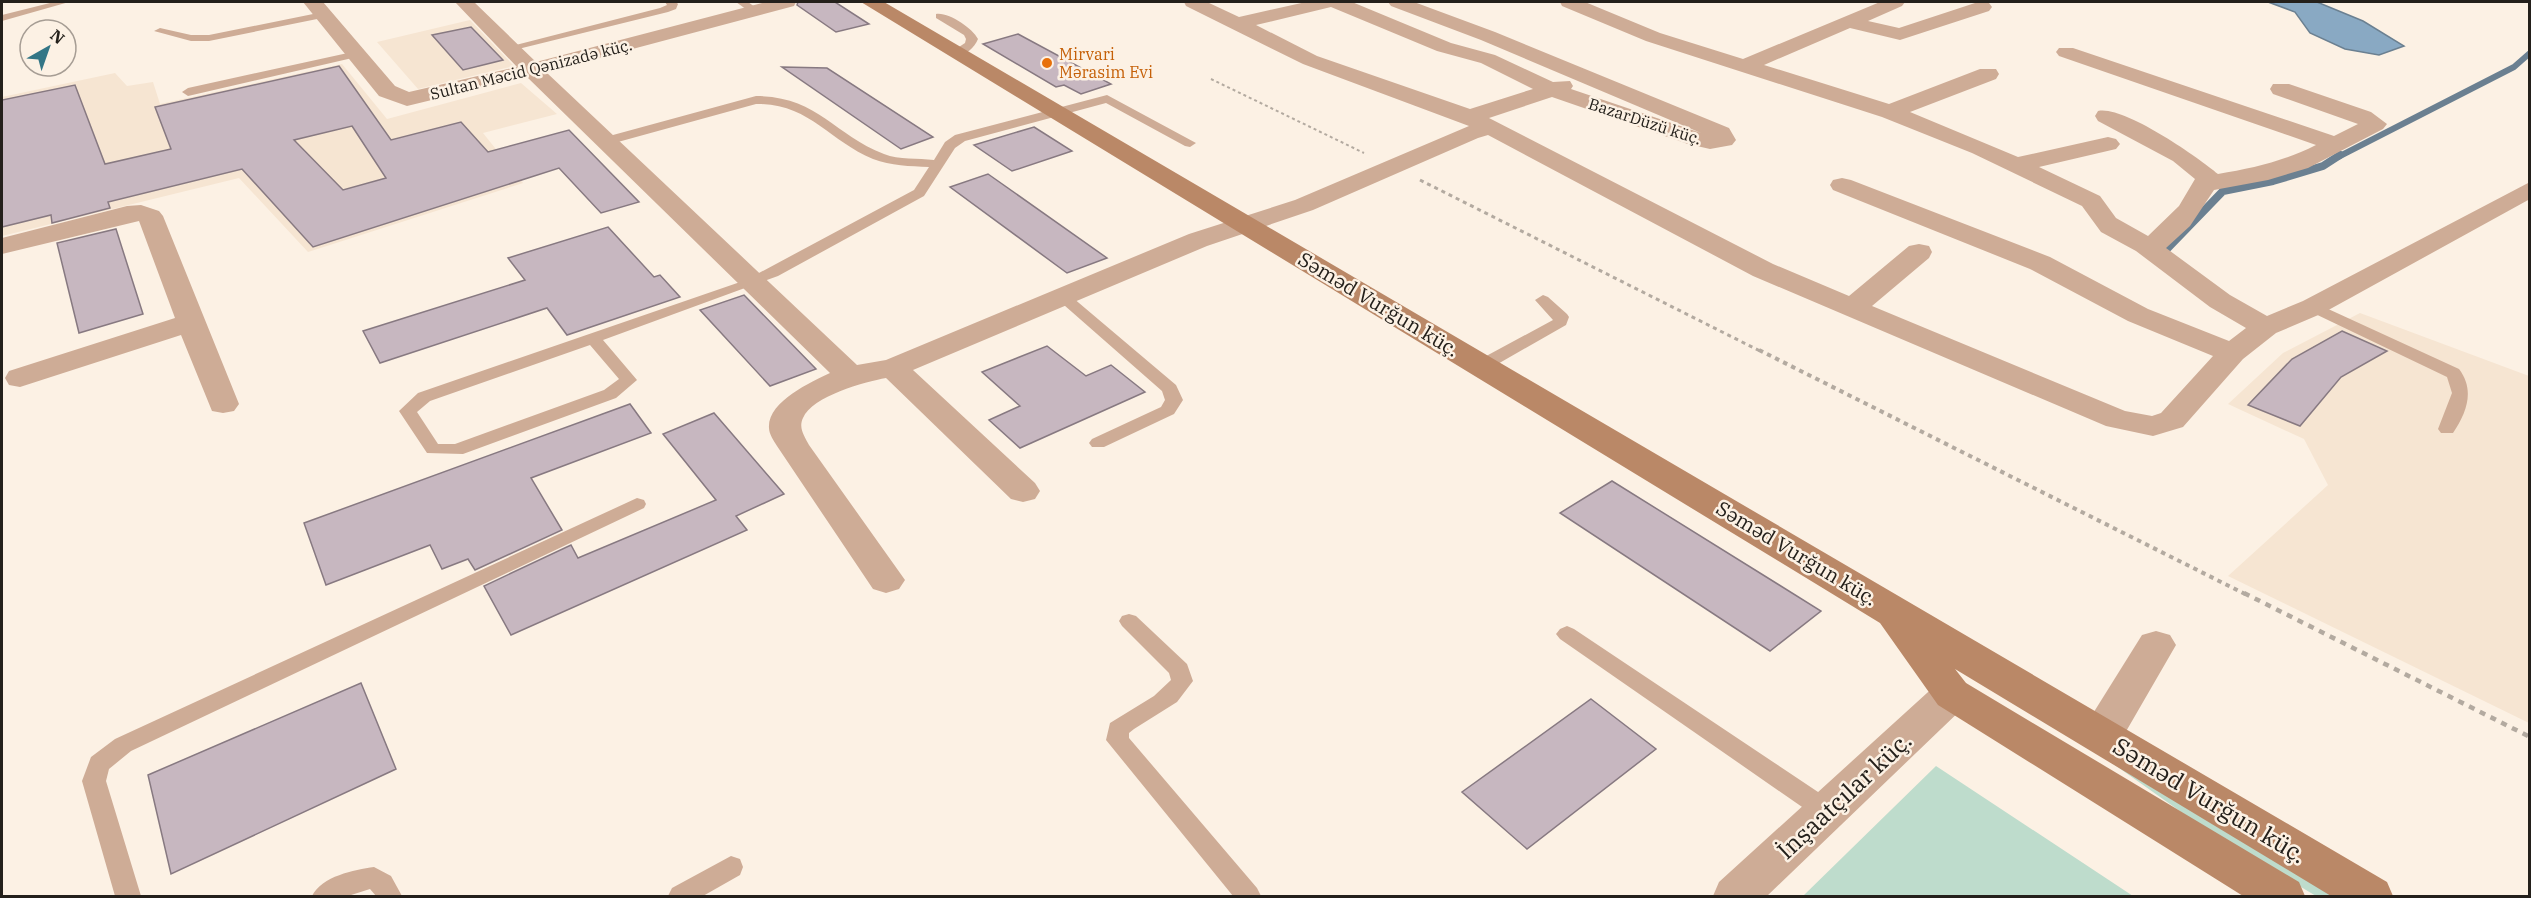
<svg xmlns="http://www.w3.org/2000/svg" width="2531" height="898" font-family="'IBM Plex Serif',serif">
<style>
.built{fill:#f6e5d2}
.green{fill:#bedccc}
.water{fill:#89a9c3;stroke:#6b8091;stroke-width:1.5}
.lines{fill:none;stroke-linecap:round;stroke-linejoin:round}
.stream-far1{stroke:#6b8091;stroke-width:6}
.stream{stroke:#6b8091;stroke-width:8}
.building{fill:#c7b7c0;stroke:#877981;stroke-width:1.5;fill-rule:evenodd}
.path-far3{stroke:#b3aaa0;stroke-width:2;stroke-dasharray:3 3;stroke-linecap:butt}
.path-far2{stroke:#b3aaa0;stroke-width:3;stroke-dasharray:4 4;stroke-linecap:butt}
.path-far1{stroke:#b3aaa0;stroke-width:4;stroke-dasharray:4.5 4.5;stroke-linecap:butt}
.path{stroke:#b3aaa0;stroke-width:4.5;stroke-dasharray:6 6;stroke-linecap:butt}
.service{fill:#ceac96;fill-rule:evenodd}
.minor{fill:#ceac96;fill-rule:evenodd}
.secondary{fill:#ba8867;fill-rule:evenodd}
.food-dot{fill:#e8710a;stroke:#fcf1e4;stroke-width:2}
.labels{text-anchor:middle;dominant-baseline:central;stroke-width:5;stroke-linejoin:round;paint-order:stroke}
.far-food-label{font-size:16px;fill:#c56008;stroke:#fcf1e4;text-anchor:start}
.far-street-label{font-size:16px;fill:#24201b;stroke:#fcf1e4}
.street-label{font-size:20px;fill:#24201b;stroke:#fcf1e4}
.near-street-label{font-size:24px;fill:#24201b;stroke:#fcf1e4}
</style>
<rect width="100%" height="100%" fill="#fcf1e4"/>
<!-- built -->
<path class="built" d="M470,20L514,66L418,89L377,42Z
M342,64L387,119L521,83L557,114L483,133L523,183L308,252L239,178L2,236V97L115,73L127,86L153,82L160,104Z
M2360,313L2529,376V723L2228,576L2328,485L2304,439L2228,404L2283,353Z"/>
<!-- green -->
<path class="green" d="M2105,758L2338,896H2316L2208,831Z
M1936,766L2133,896H1803Z"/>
<!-- water -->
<path class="water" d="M2268,2H2317L2363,21L2404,46L2379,55L2345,49L2310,33L2295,12Z"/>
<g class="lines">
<!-- stream-far1 -->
<path class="stream-far1" d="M2338,157L2514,67L2530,53"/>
<!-- stream -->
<path class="stream" d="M2164,252L2223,191L2273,181L2323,166L2340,155"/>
</g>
<!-- building -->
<path class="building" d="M798,2H835L869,24L836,32L797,5Z
M471,27L503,60L463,70L432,35Z
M1018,34L1111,84L1081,94L1064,85L1056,87L983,44Z
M339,66L391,140L461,122L488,152L569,130L639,202L601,213L559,168L313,247L242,169L108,202L110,208L52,223L51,215L2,227V100L75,85L105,164L171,149L155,107ZM352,126L386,178L343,190L294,140Z
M782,67L827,68L933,137L901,149Z
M1034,127L1072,151L1012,171L974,145Z
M988,174L1107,258L1067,273L950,187Z
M608,227L654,277L660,275L680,297L567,335L547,308L380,363L363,331L525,280L508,258Z
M116,229L143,314L79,333L57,243Z
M744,295L816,369L770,386L700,310Z
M2342,331L2387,351L2341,377L2300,426L2248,405L2292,359Z
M1047,346L1086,376L1111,365L1145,392L1020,448L989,420L1020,406L982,372Z
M630,404L651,433L531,478L562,530L475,570L468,559L442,569L430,545L326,585L304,523Z
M714,413L784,494L736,516L747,530L511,635L484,586L571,545L578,558L716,500L663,434Z
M1612,481L1821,611L1770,651L1560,513Z
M361,683L396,769L171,874L148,775Z
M1591,699L1656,749L1527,849L1462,792Z"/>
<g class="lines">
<!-- path-far3 -->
<path class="path-far3" d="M1211,79L1364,153"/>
<!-- path-far2 -->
<path class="path-far2" d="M1420,180L1762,352"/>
<!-- path-far1 -->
<path class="path-far1" d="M1759,350L2247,595"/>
<!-- path -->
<path class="path" d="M2244,593L2530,737"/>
<!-- service -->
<path class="service" d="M54,2H69L2,21V15Z
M665,2H676L678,4L676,9L668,12L510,51L504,48L660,8L667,5Z
M736,2H748L759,10L750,12Z
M323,12L327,13V17L209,41H191L154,31L160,28L191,35H209Z
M936,14C949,12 972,28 978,39C974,49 964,57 953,55V51L965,43L966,39L964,35L936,18Z
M357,51L361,52V56L188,96L182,92L188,88Z
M1107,95L1196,143L1190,147L1185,146L1106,103L965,141L955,148L924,196L778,276L603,340L637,380L616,398L463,454L427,453L399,411L418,393L746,280L914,190L929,167C910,166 891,166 873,159C829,141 809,103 756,104L607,145L601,141L602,138L756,96C817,96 833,134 884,154C899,160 918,158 934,160L945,142L955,135ZM590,345L619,379L604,390L455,444H438L417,412L430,401Z
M1061,290L1066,292L1176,385L1183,400L1174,414L1104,447H1092L1089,443L1092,439L1161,407L1165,400L1162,391L1056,298L1053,295Z
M1543,295L1548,297L1567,314L1569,317L1566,325L1489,369H1477L1475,365L1477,361L1553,320L1535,300Z
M2313,302L2459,369C2475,390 2467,412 2453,433H2441L2438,429L2452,393L2447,377L2307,310L2305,307Z
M637,498L644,500L646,504L644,508L131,751L109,769L106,781L141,896H115L82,781L91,757L115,739Z
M1129,614L1136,616L1187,664L1193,681L1177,702L1134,729L1129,733V738L1257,888L1261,896H1233L1106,740L1110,723L1154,696L1171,680L1169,673L1122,626L1119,621L1122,616Z
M1567,626L1574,629L1836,804L1839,811L1836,818L1827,821L1818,818L1560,639L1556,634L1560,629Z
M731,856L740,859L743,867L740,875L703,896H668L672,888Z
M374,867L391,876L402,896H376L370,889L348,896H312C322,876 354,870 374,867Z"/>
<!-- minor -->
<path class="minor" d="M303,2H323L395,86L409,92L517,67L455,2H474L536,62L766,2H796L794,6L546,72L857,365L886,360L1189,234L1295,200L1469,126L1303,64L1186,6L1184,2H1207L1239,17L1306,2H1352L1451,43L1495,55L1553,82L1570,81L1573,86L1571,89L1701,133L1481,40L1391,6L1388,2H1414L1495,32L1729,128L1736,140L1732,145L1710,149L1688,144L1552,97L1489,118L1773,264L1849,296L1909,246L1919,244L1929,246L1932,252L1929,258L1872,306L2125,411L2152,416L2161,413L2213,356L2128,321L2030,269L1833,190L1830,185L1833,180L1842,178L1851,180L2050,257L2148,309L2229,341L2246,328L2210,307L2136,251L2101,232L2082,206L1972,153L1882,117L1646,41L1562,6L1560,2H1585L1660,33L1743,59L1880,2H1905L1902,6L1868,21L1899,28L1975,3H1989L1992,7L1989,11L1900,40L1850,28L1764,65L1889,104L1980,69H1996L1999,74L1996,79L1910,112L2018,157L2108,137L2116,139L2120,144L2116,149L2039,167L2100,196L2116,218L2148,236L2179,206L2195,179L2173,161L2098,121L2095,116L2098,111C2123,105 2198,157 2218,174C2254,168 2284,161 2316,145L2059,56L2056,52L2059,48H2073L2334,136L2358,124L2273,94L2270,89L2273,84H2289L2371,112L2387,124L2383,129L2308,168L2268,180L2214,190L2190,226L2166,248L2230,295L2267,316L2303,301L2530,182V199L2323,313L2276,333L2243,359L2183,427L2153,436L2106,426L1753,276L1488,135L1478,138L1313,210L1207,246L913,370L1035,483L1040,491L1035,499L1023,502L1011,499L886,378C865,382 812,396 803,418C798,428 805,437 809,445L905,580L899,589L886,593L873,589L777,446C774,441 769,434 769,428C767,402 811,382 830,373L527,77L407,106L379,96ZM1331,7L1437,51L1481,63L1533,89L1470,109L1317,56L1256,25Z
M141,205L159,211L163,216L239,404L234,411L223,413L212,411L181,335L20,387L9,385L5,378L9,371L175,318L139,221L2,254V238L127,206Z
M2156,631L2170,635L2176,645L2117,747L2102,751L2087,747L2081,735L2087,723L2142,635Z
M1952,679L1966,683L1972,694L1966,705L1767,896H1713L1719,882L1938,683Z"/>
<!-- secondary -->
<path class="secondary" d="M861,2H884L2387,882L2393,896H2331L1955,669L1966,683L2299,882L2305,896H2243L1938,705L1880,623Z"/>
</g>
<!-- markers -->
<circle class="food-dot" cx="1047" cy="63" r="6"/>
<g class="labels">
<!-- far-food labels -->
<g class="far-food-label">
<text x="1059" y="54">Mirvari<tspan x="1059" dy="18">Mərasim Evi</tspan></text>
</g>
<!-- far-street labels -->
<g class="far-street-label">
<text transform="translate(531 69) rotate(-14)">Sultan Məcid Qənizadə küç.</text>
<text transform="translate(1645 121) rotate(18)">BazarDüzü küç.</text>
</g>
<!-- street labels -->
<g class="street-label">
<text transform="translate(1379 304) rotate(31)">Səməd Vurğun küç.</text>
<text transform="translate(1797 553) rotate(31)">Səməd Vurğun küç.</text>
</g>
<!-- near-street labels -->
<g class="near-street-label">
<text transform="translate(1844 795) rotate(-43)">İnşaatçılar küç.</text>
<text transform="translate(2210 800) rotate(31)">Səməd Vurğun küç.</text>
</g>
</g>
<!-- border -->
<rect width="2531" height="898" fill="none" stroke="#24201b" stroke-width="6"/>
<!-- north arrow -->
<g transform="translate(48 48) rotate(40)"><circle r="28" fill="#fcf1e4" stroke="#a69d94" stroke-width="1.5"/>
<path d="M0-4.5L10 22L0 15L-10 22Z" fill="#337686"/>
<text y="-9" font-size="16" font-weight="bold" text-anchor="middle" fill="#24201b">N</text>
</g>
</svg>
